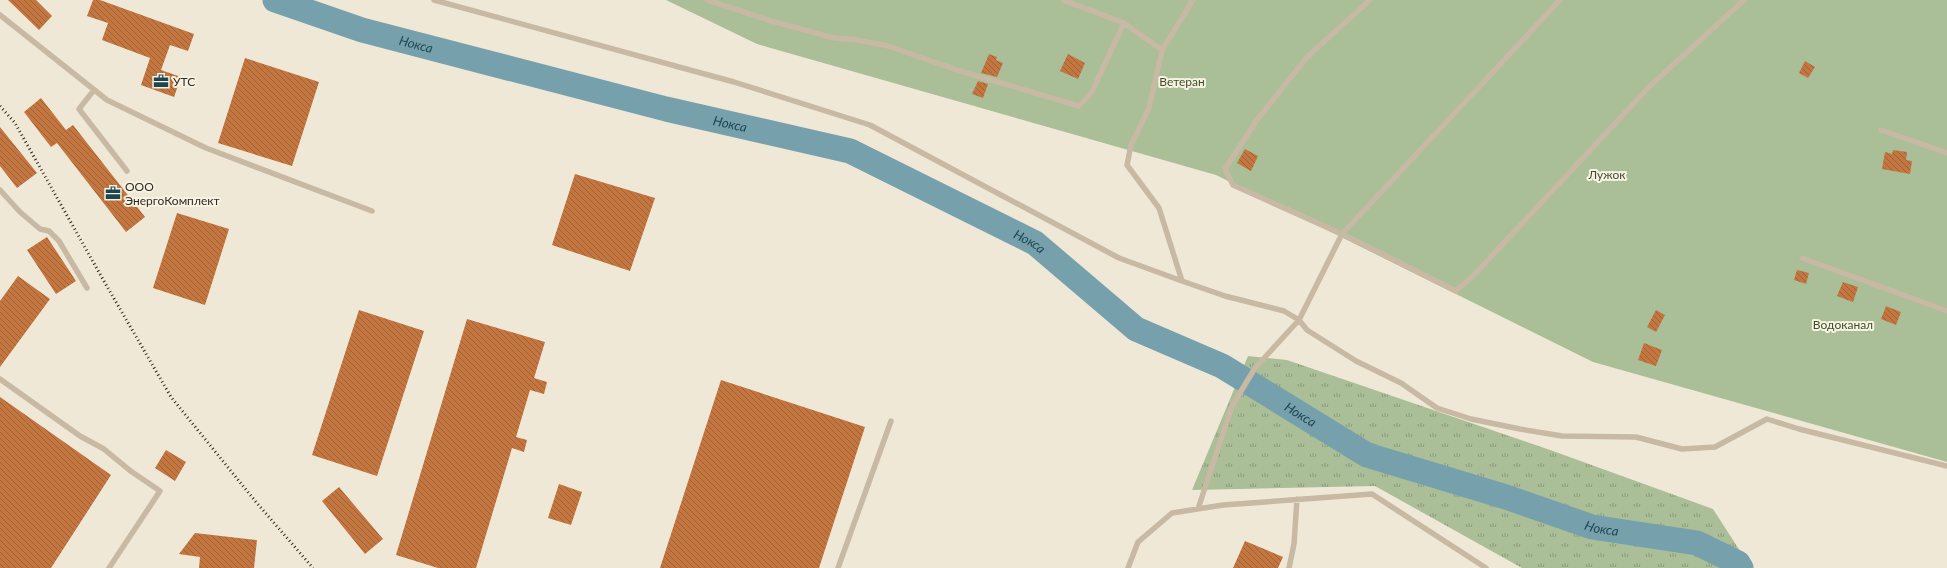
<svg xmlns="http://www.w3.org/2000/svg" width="1947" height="568" font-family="Lato,sans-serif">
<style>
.grass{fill:url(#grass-tufts)}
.garden{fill:#aabe97}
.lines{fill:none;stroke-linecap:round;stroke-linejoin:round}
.river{stroke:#76a1ac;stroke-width:25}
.building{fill:url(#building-back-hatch)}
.service{stroke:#c7b9a3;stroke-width:5.5}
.rail{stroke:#322b25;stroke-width:3;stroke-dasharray:1 3;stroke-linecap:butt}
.labels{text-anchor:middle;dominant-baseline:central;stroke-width:4;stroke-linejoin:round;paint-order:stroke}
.poi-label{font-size:12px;fill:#322b25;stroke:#f8f2e2;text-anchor:start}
.park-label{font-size:12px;fill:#3b5029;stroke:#f8f2e2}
.water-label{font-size:13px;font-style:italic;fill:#1c4652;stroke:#f8f2e2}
</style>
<defs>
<pattern id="grass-tufts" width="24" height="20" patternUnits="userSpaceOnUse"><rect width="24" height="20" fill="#aabe97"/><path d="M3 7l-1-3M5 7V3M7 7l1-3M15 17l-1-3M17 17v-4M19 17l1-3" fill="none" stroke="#8b9b7b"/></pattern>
<pattern id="building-back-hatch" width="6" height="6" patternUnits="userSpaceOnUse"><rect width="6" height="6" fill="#c47640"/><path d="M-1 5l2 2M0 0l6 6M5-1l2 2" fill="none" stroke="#a06135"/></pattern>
</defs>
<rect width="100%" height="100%" fill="#f0e8d6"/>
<!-- grass -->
<path class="grass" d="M1248,356L1287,360L1553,451L1713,509L1751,568H1522L1375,486L1192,490Z"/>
<!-- garden -->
<path class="garden" d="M666,0H1947V462L1593,362L1216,175L757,44Z"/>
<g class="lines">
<!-- river -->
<path class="river" id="s1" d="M275,0L362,30L666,109L850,151L1035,243L1136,329L1222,366L1367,455L1506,497L1592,527L1697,543L1738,563L1741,568"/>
</g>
<!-- building -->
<path class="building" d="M8,0H36L52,16L39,30Z
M93,0H100L194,34L188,51L170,45L161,70L181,77L174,97L141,85L150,58L102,40L108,23L87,16Z
M989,54L997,57L996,60L1003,63L997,77L981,73Z
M1068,54L1085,63L1078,79L1060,71Z
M245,58L319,82L292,166L218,143Z
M1805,61L1815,67L1808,78L1799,73Z
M978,81L988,84L983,98L972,94Z
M41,98L66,130L73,125L145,217L126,232L57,143L51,147L24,112Z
M0,127L37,173L17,188L0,166Z
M1245,149L1258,156L1251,171L1237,163Z
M1893,150L1907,152L1906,160L1912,161L1910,174L1882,169L1885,152L1892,154Z
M575,174L655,198L630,271L552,245Z
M177,213L229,229L205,305L153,288Z
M47,237L76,281L56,294L27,250Z
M1797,270L1809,273L1806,284L1794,280Z
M18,276L50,299L0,367V301Z
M1843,282L1858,287L1853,302L1837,296Z
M1886,306L1901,312L1896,325L1881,319Z
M359,310L424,331L377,476L312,455Z
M1656,310L1665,315L1656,332L1647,327Z
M467,319L545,342L534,378L547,382L544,394L530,390L516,437L527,440L524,452L512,448L476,568H438L396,555Z
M1644,343L1662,350L1656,366L1638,360Z
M721,380L865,427L819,568H660Z
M0,397L111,475L51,568H0Z
M166,450L186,462L175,481L155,468Z
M559,484L582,492L571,525L548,518Z
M339,487L383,539L365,554L322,501Z
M195,533L257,540L254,568H199L200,557L179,554Z
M1245,541L1283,557L1278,568H1233Z"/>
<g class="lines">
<!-- service -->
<path class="service" d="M434,0L734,82L870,125L1119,258L1182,281
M707,0L768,20L834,38L857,40L888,46L957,70L1079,106L1092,92L1124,23
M1063,0L1124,23L1162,50
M1193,0L1162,50L1149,108L1131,145L1127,165L1159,208L1182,281L1225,296L1284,311L1299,320L1342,234L1560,0
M1370,0L1307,57L1257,120L1225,169L1233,185L1342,234L1456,291L1474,275L1649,87L1744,0
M0,15L107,100L206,148L372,211
M94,90L79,109L127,171
M1881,130L1947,153
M0,190L20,212L40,229L49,231L59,241L87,288
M1802,258L1947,311
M0,379L80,436L104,449L132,472L160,491L109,568
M1198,509L1232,406L1255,368L1299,320L1307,330L1356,361L1401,383L1437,408L1471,419L1520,429L1562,436L1636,437L1682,449L1715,447L1767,419L1799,429L1947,466
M838,568L891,421
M1128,568L1138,542L1172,513L1223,505L1372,494L1486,568
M1289,568L1294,544L1297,499"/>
<!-- rail -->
<path class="rail" d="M0,106L15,123L105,283L171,397L256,502L313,568"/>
</g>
<!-- icons -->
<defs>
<g id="office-bare" transform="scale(1.2)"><path d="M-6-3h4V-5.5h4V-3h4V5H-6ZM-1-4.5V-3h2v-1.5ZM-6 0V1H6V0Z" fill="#1c4652" stroke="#f8f2e2" stroke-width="2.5" paint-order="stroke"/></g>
</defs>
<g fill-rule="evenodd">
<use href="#office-bare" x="161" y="81"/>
<use href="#office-bare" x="113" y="193"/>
</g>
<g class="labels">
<!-- poi labels -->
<g class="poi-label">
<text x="173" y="81">УТС</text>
<text x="125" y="186">ООО<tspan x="125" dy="14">ЭнергоКомплект</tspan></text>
</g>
<!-- park labels -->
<g class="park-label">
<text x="1182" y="81">Ветеран</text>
<text x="1607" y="174">Лужок</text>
<text x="1843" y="324">Водоканал</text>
</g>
<!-- water labels -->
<g class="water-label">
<text stroke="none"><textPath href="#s1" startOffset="148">Нокса</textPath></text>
<text stroke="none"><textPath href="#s1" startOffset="472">Нокса</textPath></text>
<text stroke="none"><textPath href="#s1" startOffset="796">Нокса</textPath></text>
<text stroke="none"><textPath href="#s1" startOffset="1120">Нокса</textPath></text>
<text stroke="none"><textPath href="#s1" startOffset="1444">Нокса</textPath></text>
</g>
</g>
</svg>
